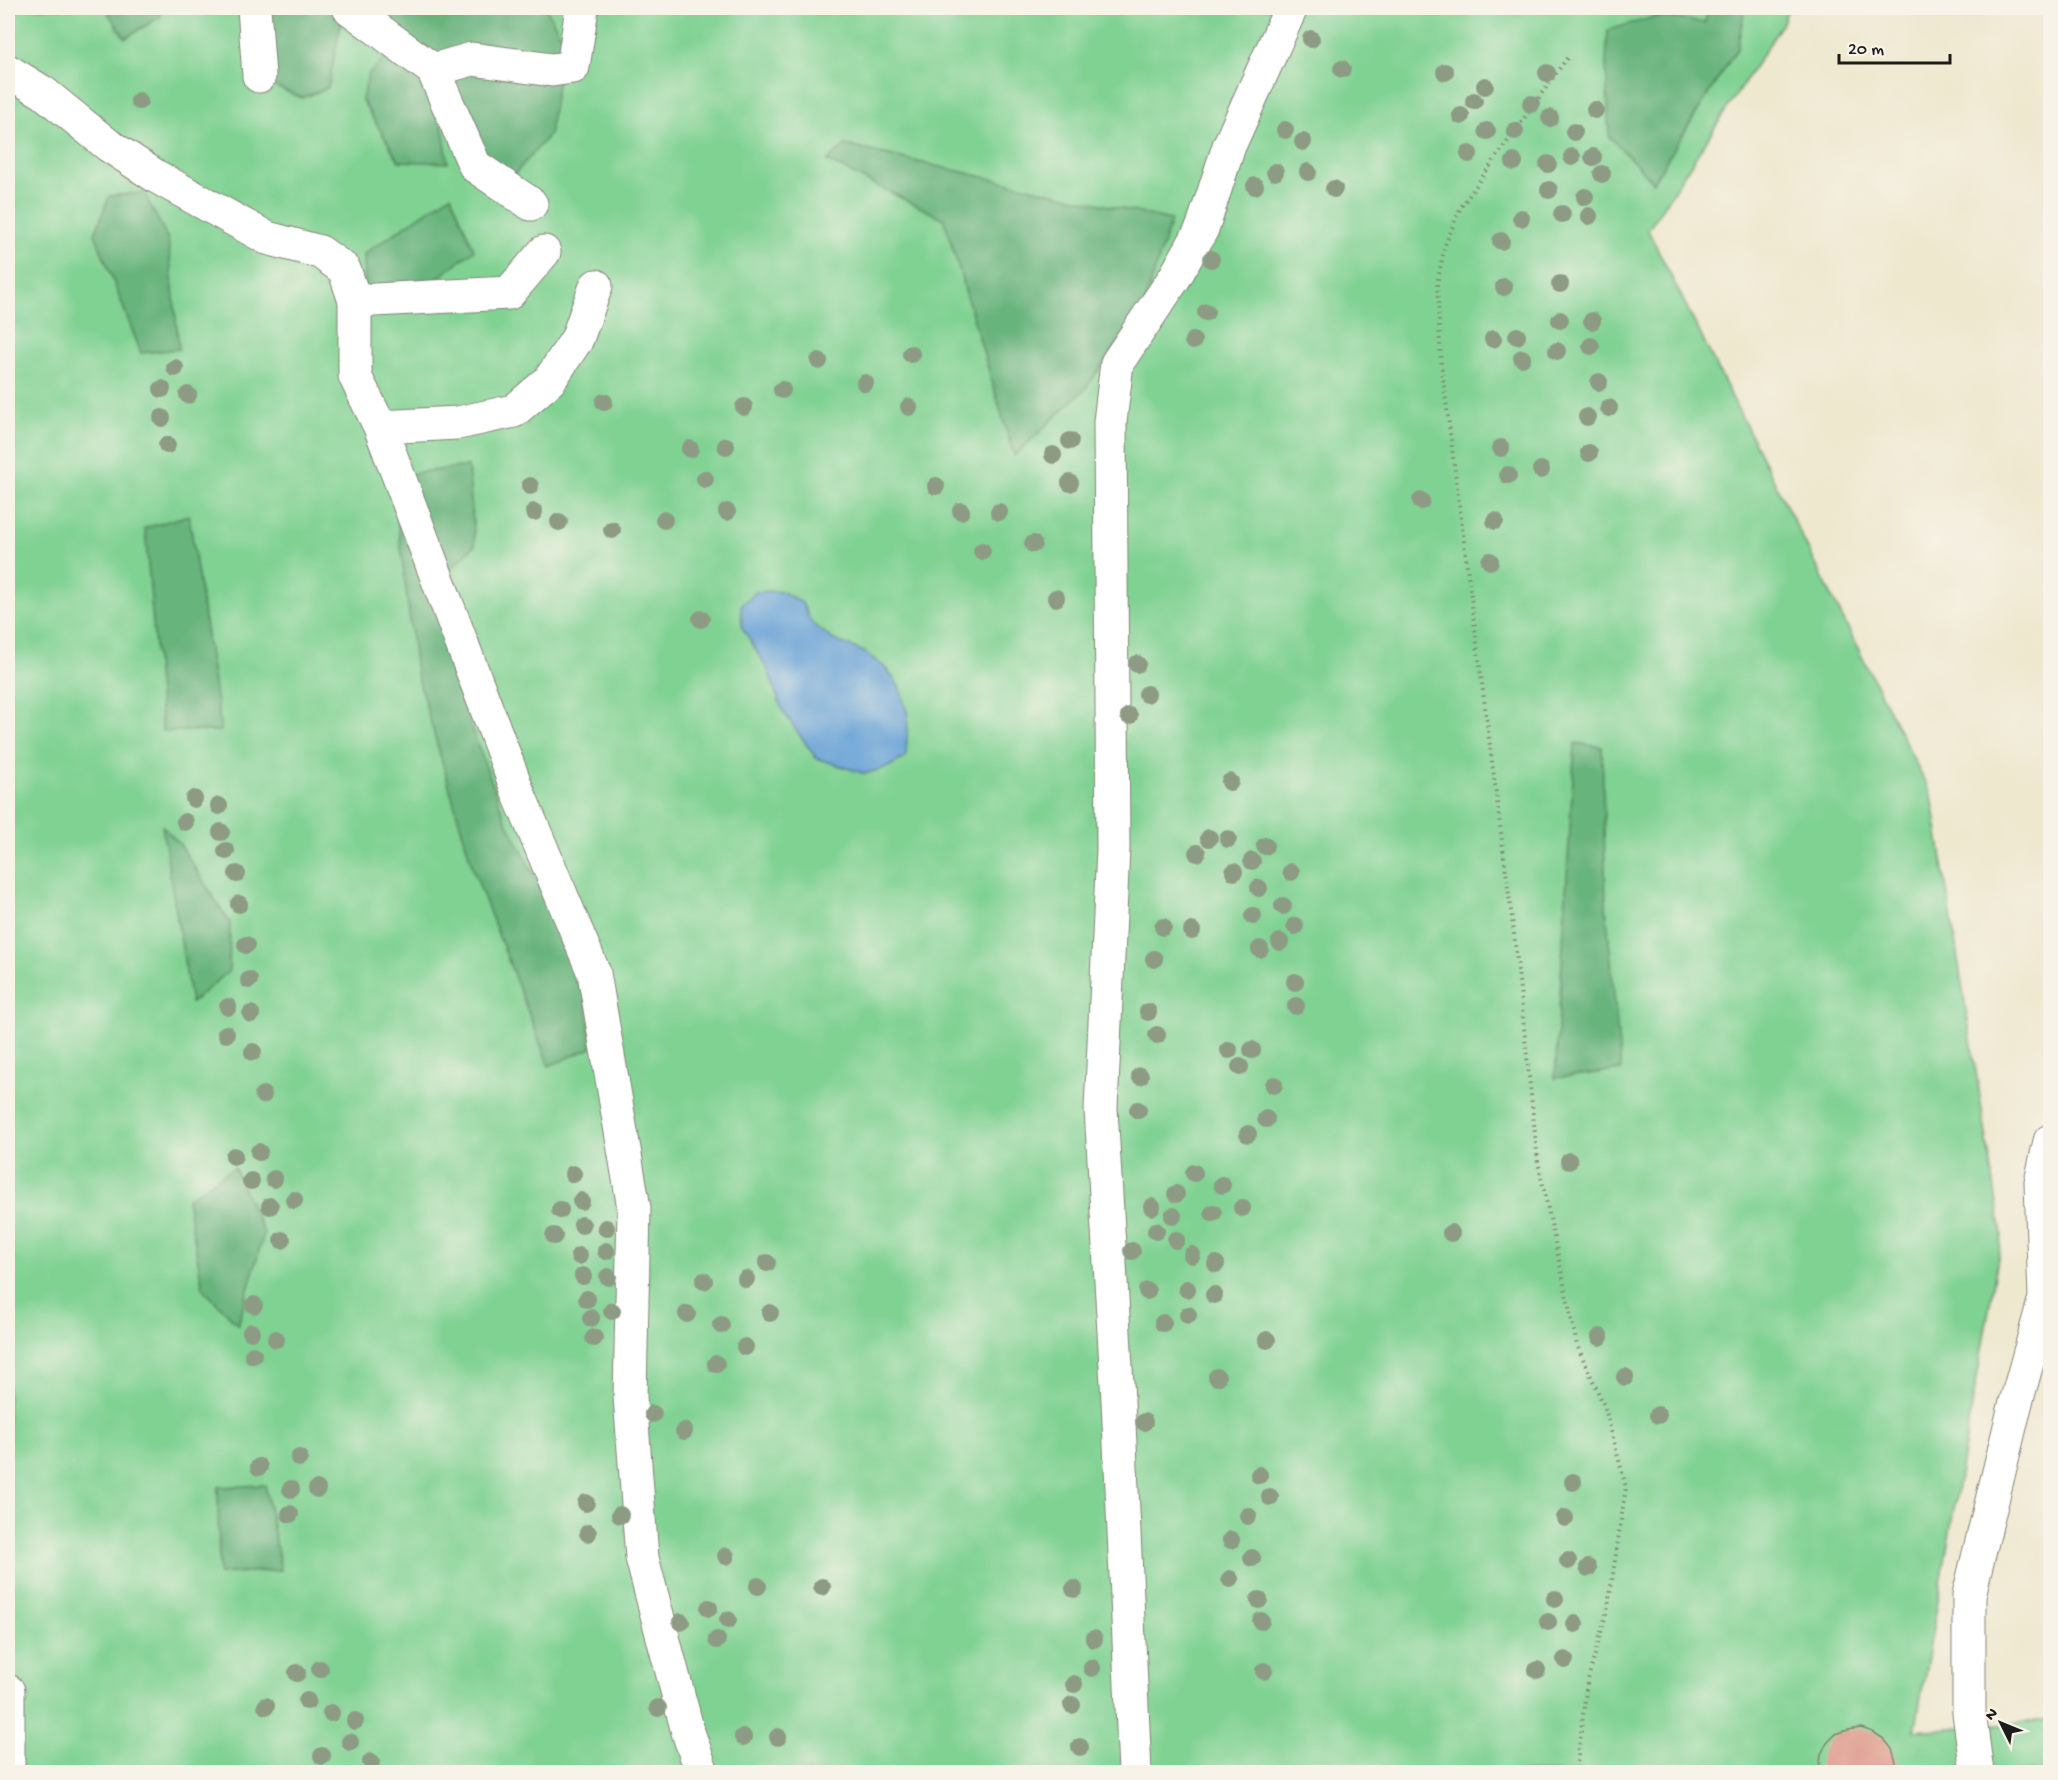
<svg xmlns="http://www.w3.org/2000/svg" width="2058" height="1780" font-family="'Gochi Hand',sans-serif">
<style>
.green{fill:#80d293;stroke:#4e7758;stroke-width:1.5}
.forest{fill:#68b47d;stroke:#42684c;stroke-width:1.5}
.water{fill:#66a1d6;stroke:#415e79;stroke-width:1.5}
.building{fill:#de998a}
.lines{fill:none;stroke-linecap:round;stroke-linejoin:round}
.minor-casing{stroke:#858276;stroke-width:35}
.path{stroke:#858276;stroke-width:4;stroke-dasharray:1.5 4.5;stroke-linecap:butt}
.minor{stroke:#fff;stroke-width:33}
.tree{fill:#8e9b84}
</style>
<rect width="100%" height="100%" fill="#f7f3e8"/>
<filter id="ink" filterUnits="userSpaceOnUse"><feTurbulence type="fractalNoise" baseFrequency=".0167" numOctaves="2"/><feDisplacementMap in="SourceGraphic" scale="12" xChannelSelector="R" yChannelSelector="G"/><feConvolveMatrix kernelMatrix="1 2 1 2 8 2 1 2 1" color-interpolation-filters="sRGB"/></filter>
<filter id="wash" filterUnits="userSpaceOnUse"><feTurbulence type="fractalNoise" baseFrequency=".008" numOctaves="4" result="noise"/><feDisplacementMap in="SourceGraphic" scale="24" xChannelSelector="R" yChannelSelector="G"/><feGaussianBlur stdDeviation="1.35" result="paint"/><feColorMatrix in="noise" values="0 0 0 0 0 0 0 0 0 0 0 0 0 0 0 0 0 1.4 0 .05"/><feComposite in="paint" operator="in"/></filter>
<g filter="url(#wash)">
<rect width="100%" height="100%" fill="#eee8cf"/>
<!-- green -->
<path class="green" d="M8,8H1788L1783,23L1648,230L1932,796L2002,1235L1915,1731L2050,1720V1772H8Z"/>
<!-- forest -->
<path class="forest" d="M106,8H160V17L125,38L107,11Z
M264,8H330L342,18L328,88L302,98L271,85Z
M371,8H546L564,42L549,135L513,176L487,160Z
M1708,8H1745L1737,49L1653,182L1609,136L1606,63L1608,30L1658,16L1705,23Z
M390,52L425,81L443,129L448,163L399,161L362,100L368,75Z
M845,145L1171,220L1143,308L1086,388L1014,456L944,219L827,161Z
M144,193L168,239L179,349L141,353L95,234L109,196Z
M451,195L474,250L435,280L365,287L364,254Z
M468,466L475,545L437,583L454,681L505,818L584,972L591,1048L549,1066L473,869L416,671L392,476Z
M189,515L221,731H162L145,528Z
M1575,743L1602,747L1606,907L1621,1070L1555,1078Z
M162,826L179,843L230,923L229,971L191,1003Z
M234,1167L264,1233L238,1325L203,1289L187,1199Z
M265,1485L281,1570L219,1574L218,1487Z"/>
<!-- water -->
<path class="water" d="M769,591L783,592L802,603L811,622L832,639L864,652L886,668L899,686L908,715L906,757L890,766L865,774L816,758L782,710L768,670L742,627L741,605L756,592Z"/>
<g id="blocks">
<!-- building -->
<path class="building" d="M1861,1728L1873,1732L1884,1739L1892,1749L1896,1762V1772H1819L1821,1754L1827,1743L1836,1734L1848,1730Z"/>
</g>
</g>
<g filter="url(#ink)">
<use href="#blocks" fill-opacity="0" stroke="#858276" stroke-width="1.5"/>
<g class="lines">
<!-- minor casing -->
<g class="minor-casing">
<path id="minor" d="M254,8L259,76
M349,8L433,70L475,166L531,204
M433,70L472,59L552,70L573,67L582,8
M8,71L44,93L108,145L157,177L267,238L320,252L344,269L355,301V376L380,427L458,423L514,411L549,381L577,339L596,286
M355,301L509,293L544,252
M380,427L520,797L594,973L634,1208L630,1396L642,1558L688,1732L702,1772
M8,1691V1768
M1135,1772L1118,1401L1101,1109L1113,849L1110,422L1117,363L1175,277L1202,229L1229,146L1291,8
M1977,1772L1969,1713V1595L2015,1406L2045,1298L2041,1182L2050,1141"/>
</g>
<!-- path -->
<path class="path" d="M1567,58L1461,207L1445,245L1437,284L1441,362L1515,942L1538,1162L1577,1345L1605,1408L1626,1487L1608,1607L1587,1683L1576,1772"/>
<!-- minor -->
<use href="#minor" class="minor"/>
</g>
<!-- trees -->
<g class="tree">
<circle cx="1311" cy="39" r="9"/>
<circle cx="1342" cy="69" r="9"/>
<circle cx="1445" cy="72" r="9"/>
<circle cx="1547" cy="73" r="9"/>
<circle cx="1485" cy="86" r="9"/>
<circle cx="139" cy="101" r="9"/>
<circle cx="1474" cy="101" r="9"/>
<circle cx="1531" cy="104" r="9"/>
<circle cx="1595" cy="110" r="9"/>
<circle cx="1461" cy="116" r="9"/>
<circle cx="1550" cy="118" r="9"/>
<circle cx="1285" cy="130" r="9"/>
<circle cx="1487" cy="131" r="9"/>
<circle cx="1515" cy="131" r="9"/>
<circle cx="1574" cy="132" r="9"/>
<circle cx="1303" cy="142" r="9"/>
<circle cx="1469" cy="154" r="9"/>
<circle cx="1572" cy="157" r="9"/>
<circle cx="1593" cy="157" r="9"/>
<circle cx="1514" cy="162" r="9"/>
<circle cx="1548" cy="164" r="9"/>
<circle cx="1275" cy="172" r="9"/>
<circle cx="1308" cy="172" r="9"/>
<circle cx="1602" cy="174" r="9"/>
<circle cx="1255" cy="186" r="9"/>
<circle cx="1334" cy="189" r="9"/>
<circle cx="1549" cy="190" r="9"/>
<circle cx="1585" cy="197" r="9"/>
<circle cx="1562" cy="214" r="9"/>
<circle cx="1589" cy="216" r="9"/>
<circle cx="1521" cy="218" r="9"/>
<circle cx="1501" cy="241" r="9"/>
<circle cx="1211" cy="259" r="9"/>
<circle cx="1560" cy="284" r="9"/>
<circle cx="1504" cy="287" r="9"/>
<circle cx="1206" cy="312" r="9"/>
<circle cx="1560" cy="320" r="9"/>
<circle cx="1592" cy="321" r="9"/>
<circle cx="1517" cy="336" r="9"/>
<circle cx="1493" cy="339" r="9"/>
<circle cx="1193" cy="341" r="9"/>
<circle cx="1591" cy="346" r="9"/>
<circle cx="1557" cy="351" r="9"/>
<circle cx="911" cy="354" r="9"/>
<circle cx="1522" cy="358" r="9"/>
<circle cx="819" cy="361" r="9"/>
<circle cx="175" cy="368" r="9"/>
<circle cx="1599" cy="382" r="9"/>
<circle cx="865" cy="383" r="9"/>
<circle cx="162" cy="389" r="9"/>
<circle cx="782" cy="390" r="9"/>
<circle cx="188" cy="395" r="9"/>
<circle cx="604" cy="402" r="9"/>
<circle cx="744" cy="407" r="9"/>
<circle cx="909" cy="407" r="9"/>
<circle cx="1609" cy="408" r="9"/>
<circle cx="1587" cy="417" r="9"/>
<circle cx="162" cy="418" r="9"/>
<circle cx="1070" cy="441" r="9"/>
<circle cx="167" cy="445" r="9"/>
<circle cx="726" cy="446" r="9"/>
<circle cx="1501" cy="448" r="9"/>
<circle cx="690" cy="449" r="9"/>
<circle cx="1589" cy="453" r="9"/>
<circle cx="1053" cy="455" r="9"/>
<circle cx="1541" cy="470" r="9"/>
<circle cx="1508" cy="475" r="9"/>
<circle cx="705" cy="479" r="9"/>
<circle cx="1070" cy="483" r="9"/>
<circle cx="530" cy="486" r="9"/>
<circle cx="936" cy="486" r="9"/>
<circle cx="1421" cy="501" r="9"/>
<circle cx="961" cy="511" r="9"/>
<circle cx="534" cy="512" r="9"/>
<circle cx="727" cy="512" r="9"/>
<circle cx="999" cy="512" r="9"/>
<circle cx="664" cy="520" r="9"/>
<circle cx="1495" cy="521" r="9"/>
<circle cx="559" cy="522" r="9"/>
<circle cx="612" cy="530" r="9"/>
<circle cx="1033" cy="544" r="9"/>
<circle cx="982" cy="551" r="9"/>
<circle cx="1490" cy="561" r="9"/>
<circle cx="1056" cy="598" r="9"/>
<circle cx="701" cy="619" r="9"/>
<circle cx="1137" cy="664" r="9"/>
<circle cx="1147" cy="694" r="9"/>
<circle cx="1129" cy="716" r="9"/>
<circle cx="1230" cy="782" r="9"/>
<circle cx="194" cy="799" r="9"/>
<circle cx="219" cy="806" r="9"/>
<circle cx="185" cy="822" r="9"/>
<circle cx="221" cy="832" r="9"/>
<circle cx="1209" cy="838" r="9"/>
<circle cx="1228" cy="839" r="9"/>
<circle cx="1265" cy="846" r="9"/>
<circle cx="226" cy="851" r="9"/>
<circle cx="1197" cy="853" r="9"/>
<circle cx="1252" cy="861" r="9"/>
<circle cx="1234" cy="872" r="9"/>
<circle cx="1291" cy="872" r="9"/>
<circle cx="237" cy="874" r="9"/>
<circle cx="1259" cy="888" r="9"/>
<circle cx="239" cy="904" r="9"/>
<circle cx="1283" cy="906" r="9"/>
<circle cx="1253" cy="916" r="9"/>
<circle cx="1295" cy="926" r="9"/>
<circle cx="1163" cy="927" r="9"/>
<circle cx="1192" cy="931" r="9"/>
<circle cx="1280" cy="942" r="9"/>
<circle cx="246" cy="945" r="9"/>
<circle cx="1260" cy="949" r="9"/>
<circle cx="1154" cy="959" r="9"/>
<circle cx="249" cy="980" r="9"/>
<circle cx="1295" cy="982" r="9"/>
<circle cx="1296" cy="1006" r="9"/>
<circle cx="228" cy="1007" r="9"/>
<circle cx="1148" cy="1012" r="9"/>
<circle cx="251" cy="1014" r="9"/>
<circle cx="226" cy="1034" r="9"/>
<circle cx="1157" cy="1035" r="9"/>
<circle cx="1229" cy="1050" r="9"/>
<circle cx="1252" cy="1050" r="9"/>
<circle cx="253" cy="1052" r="9"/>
<circle cx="1240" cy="1067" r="9"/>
<circle cx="1140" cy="1076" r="9"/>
<circle cx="1274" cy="1085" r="9"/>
<circle cx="263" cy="1095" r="9"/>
<circle cx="1138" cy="1110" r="9"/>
<circle cx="1266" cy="1119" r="9"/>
<circle cx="1248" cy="1134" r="9"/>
<circle cx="259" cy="1152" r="9"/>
<circle cx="234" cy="1156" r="9"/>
<circle cx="1569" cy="1161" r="9"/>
<circle cx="1194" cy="1173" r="9"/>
<circle cx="573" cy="1174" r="9"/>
<circle cx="274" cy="1179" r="9"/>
<circle cx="251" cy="1181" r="9"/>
<circle cx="1222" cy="1185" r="9"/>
<circle cx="1176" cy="1194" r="9"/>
<circle cx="294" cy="1200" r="9"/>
<circle cx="581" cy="1201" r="9"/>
<circle cx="270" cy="1206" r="9"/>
<circle cx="1152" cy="1207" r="9"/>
<circle cx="1242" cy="1208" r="9"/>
<circle cx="560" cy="1210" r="9"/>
<circle cx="1213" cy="1213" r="9"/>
<circle cx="1173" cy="1216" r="9"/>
<circle cx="582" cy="1225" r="9"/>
<circle cx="606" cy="1228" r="9"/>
<circle cx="1156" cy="1231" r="9"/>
<circle cx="1451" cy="1233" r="9"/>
<circle cx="554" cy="1236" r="9"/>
<circle cx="282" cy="1240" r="9"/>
<circle cx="1176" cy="1240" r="9"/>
<circle cx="606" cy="1251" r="9"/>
<circle cx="1132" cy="1251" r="9"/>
<circle cx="1192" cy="1255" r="9"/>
<circle cx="579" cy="1256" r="9"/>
<circle cx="767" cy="1263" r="9"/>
<circle cx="1216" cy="1264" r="9"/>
<circle cx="583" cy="1276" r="9"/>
<circle cx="608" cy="1277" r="9"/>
<circle cx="746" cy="1279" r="9"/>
<circle cx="704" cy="1281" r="9"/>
<circle cx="1187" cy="1289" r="9"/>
<circle cx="1147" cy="1291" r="9"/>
<circle cx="1214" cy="1295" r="9"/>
<circle cx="587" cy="1299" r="9"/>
<circle cx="254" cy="1305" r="9"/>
<circle cx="612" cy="1311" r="9"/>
<circle cx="770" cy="1313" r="9"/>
<circle cx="687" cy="1314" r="9"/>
<circle cx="1188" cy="1315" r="9"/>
<circle cx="591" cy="1318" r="9"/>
<circle cx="1163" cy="1323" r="9"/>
<circle cx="721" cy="1325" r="9"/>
<circle cx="251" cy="1332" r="9"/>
<circle cx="1600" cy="1337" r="9"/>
<circle cx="594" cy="1338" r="9"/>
<circle cx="276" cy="1339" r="9"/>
<circle cx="1267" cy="1340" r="9"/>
<circle cx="745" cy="1347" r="9"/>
<circle cx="253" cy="1355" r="9"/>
<circle cx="716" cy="1364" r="9"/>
<circle cx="1217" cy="1377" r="9"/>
<circle cx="1625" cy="1377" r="9"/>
<circle cx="653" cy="1414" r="9"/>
<circle cx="1658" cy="1415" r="9"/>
<circle cx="1144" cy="1422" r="9"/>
<circle cx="684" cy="1431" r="9"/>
<circle cx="299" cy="1458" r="9"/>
<circle cx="259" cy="1467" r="9"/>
<circle cx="1259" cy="1475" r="9"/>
<circle cx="1573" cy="1482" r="9"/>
<circle cx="291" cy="1489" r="9"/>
<circle cx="317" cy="1489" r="9"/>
<circle cx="1270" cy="1497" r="9"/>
<circle cx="586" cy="1503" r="9"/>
<circle cx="290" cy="1514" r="9"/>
<circle cx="620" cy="1515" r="9"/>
<circle cx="1248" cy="1516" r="9"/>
<circle cx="1565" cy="1518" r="9"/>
<circle cx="588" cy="1533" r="9"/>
<circle cx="1231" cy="1540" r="9"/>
<circle cx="726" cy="1556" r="9"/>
<circle cx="1252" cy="1558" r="9"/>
<circle cx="1568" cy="1561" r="9"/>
<circle cx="1588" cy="1568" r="9"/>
<circle cx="1230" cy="1579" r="9"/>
<circle cx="758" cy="1586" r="9"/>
<circle cx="822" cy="1587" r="9"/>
<circle cx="1074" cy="1589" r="9"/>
<circle cx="1555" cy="1599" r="9"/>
<circle cx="1259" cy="1600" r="9"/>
<circle cx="709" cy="1608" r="9"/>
<circle cx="728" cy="1620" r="9"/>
<circle cx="1261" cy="1621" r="9"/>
<circle cx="681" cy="1622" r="9"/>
<circle cx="1548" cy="1622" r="9"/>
<circle cx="1575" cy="1624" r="9"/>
<circle cx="1094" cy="1639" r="9"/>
<circle cx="717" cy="1640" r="9"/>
<circle cx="1565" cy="1660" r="9"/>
<circle cx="1092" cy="1668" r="9"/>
<circle cx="320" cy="1669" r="9"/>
<circle cx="1537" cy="1670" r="9"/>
<circle cx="1264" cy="1671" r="9"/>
<circle cx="297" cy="1673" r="9"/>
<circle cx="1074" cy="1684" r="9"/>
<circle cx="307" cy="1701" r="9"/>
<circle cx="1072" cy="1705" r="9"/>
<circle cx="266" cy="1706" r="9"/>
<circle cx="658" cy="1708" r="9"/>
<circle cx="331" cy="1713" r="9"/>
<circle cx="355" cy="1721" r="9"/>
<circle cx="743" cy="1737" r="9"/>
<circle cx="778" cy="1737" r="9"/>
<circle cx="350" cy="1742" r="9"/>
<circle cx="1080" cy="1747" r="9"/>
<circle cx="322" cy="1756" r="9"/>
<circle cx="371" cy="1762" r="9"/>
</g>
</g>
<!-- margin -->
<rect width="2058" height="1780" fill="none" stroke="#f7f3e8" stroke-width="30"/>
<!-- north arrow -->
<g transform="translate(2001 1723) rotate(313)" stroke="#f7f3e8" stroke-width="4.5" paint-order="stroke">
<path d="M0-4.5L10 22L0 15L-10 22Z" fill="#1c1c1c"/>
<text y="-9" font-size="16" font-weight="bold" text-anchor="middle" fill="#1c1c1c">N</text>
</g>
<!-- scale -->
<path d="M1839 54v9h111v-9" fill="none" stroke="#1c1c1c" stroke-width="3"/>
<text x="1848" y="54" font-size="18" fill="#1c1c1c" stroke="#f7f3e8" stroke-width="4.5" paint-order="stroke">20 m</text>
</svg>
